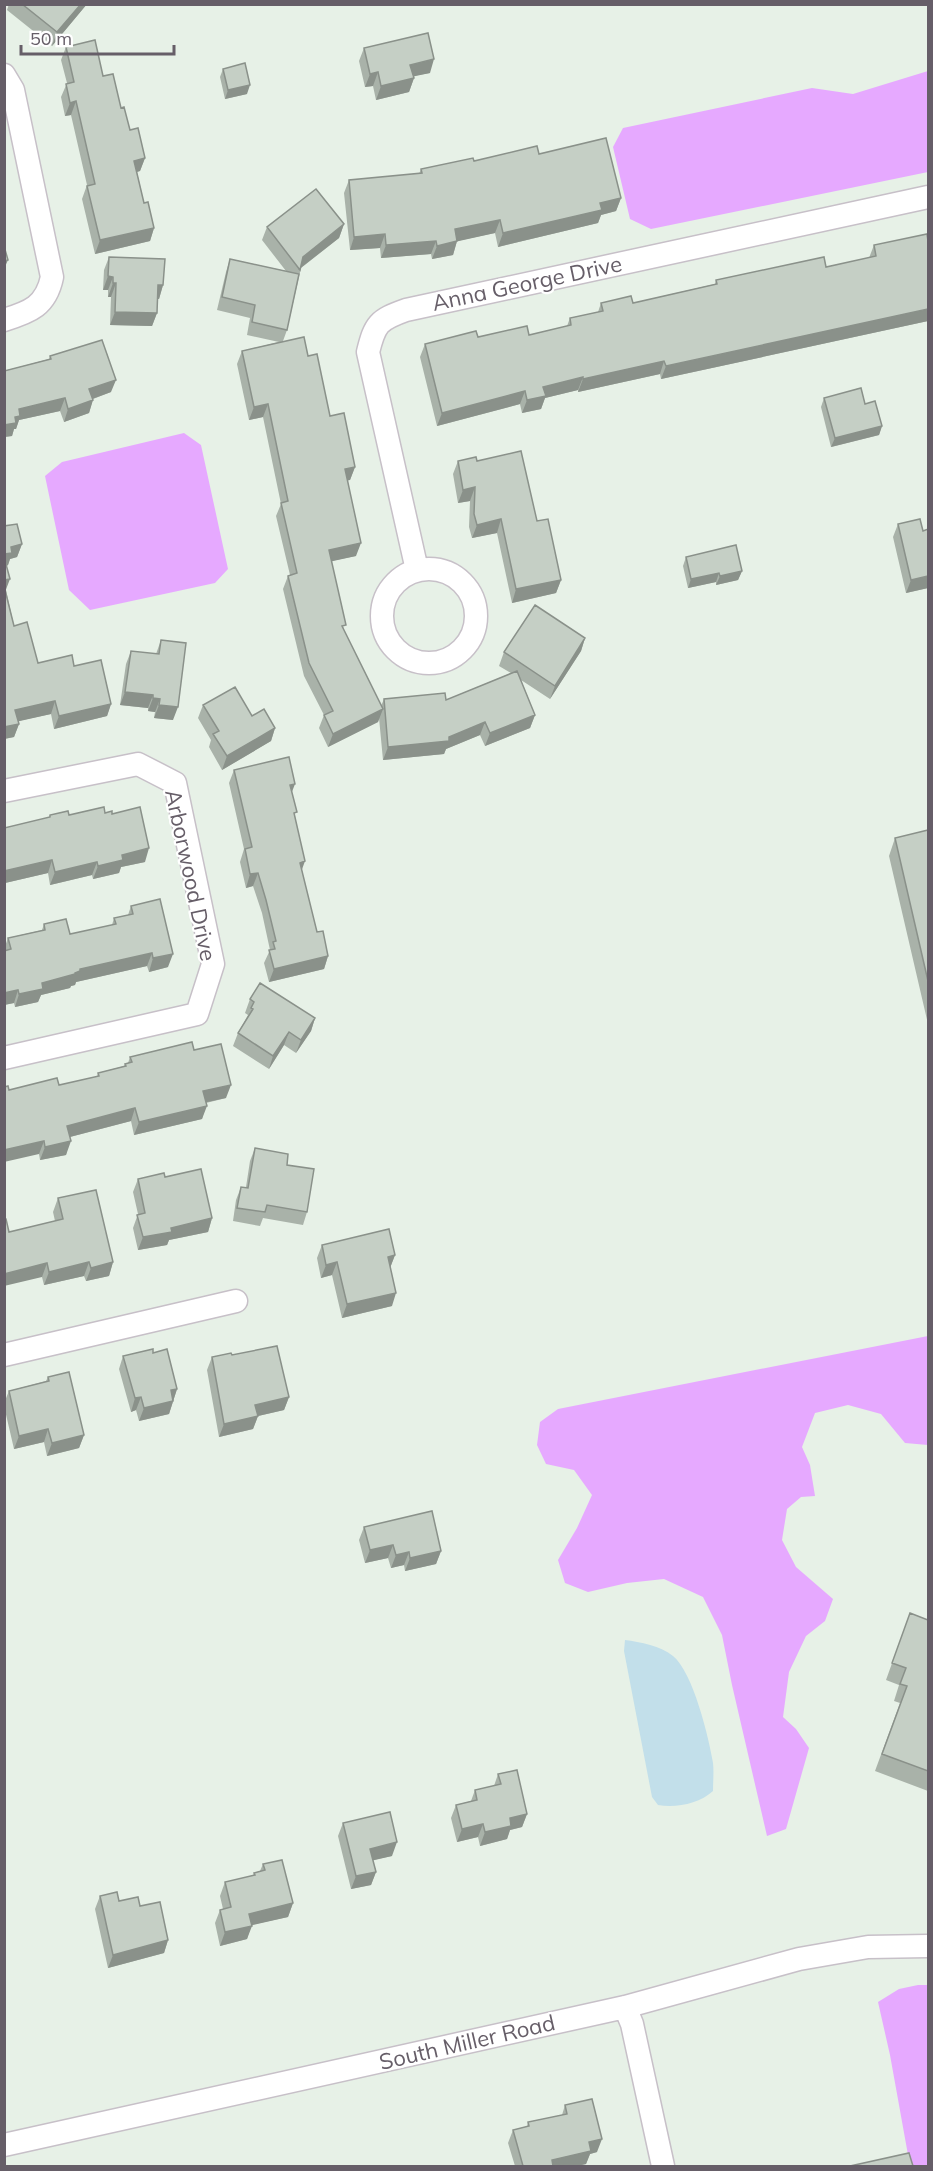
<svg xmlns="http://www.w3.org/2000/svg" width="933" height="2171" font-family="Mulish,sans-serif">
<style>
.green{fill:#c2dfea}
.water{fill:#e6a9ff}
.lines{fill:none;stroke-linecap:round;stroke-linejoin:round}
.minor-casing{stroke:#c7c0c8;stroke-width:25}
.minor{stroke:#fff;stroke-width:22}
.wall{fill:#a9b2a9}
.shaded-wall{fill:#8a918a}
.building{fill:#c5cfc5;stroke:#8a918a;stroke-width:1.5}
.labels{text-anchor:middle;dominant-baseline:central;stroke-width:4.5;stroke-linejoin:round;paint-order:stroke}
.street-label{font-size:22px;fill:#665e68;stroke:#fff}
</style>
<rect width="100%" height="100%" fill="#e7f1e7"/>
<!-- green -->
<path class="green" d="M625,1640C640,1642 661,1646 673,1656C693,1672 709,1738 713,1763C714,1772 713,1782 713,1791C699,1804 676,1808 658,1805L652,1797L624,1651Z"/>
<!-- water -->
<path class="water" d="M928,71V172L651,229L630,219L613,147L623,128L812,88L853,94Z
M184,433L201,445L228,569L215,583L90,610L69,590L45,476L62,462Z
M928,1336V1445L905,1443L881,1414L848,1405L815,1413L802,1447L810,1465L815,1496L801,1497L787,1509L782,1540L796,1567L833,1599L825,1621L806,1636L789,1672L783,1717L796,1729L809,1748L786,1829L767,1836L732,1685L722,1635L703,1597L664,1579L627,1583L588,1592L565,1583L558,1560L577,1528L592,1495L574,1470L546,1464L537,1445L540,1422L558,1409Z
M918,1985H928V2166H910L890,2055L878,2002L899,1989Z"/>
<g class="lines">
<!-- minor casing -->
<g class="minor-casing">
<path id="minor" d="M4,75L13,90L52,277C46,306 30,312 4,320
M382 616a47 47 0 1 1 94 0a47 47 0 1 1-94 0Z
M417,570L368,352C375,324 378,320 406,310L928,197
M4,791L138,764L175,783L213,964L197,1014L4,1058
M4,1355L236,1301
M625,2007L632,2024L663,2166
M4,2145L625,2007L799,1959L868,1947L928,1946"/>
</g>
<!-- minor -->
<use href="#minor" class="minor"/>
</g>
<!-- wall -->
<path class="wall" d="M9,4H87L52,46L7,10Z
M66,47L103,76L121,108L130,130L145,158L140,171L137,172L144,203L154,228L150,241L95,254L82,199L87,185L71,115L65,116L61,97L67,83L61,60Z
M364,48L430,73L413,76L414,78L409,92L376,100L373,86L365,87L359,61Z
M223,69L247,94L225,99L220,77Z
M539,154L621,198L616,211L601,215L598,223L498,247L495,233L457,241L453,255L432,259L431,254L381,258L380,248L350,250L344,193L349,180L419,174L421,169L474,161Z
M344,224L339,238L301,268L287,330L283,341L308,356L330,416L355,467L350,480H347L356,556L331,561L344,631L381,706L384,699L446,700L511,673L499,666L504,652L585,638L581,651L550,699L521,680L535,715L530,728L485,746L480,735L446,749L444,754L383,760L379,718L378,722L328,747L319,728L324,715L304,676L283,589L288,576L290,575L276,516L281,504L263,417L249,420L237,364L242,351L279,342L247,335L250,318L217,310L226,272L230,259L286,271L262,240L267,227Z
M928,241V321L661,379L660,374L578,392V390L545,398L541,409L522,413L520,404L437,426L420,357L425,344L478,337L529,335L567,326L570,318L598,312L601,303H633L715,284L716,280L826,267L869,258L874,245Z
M109,257L163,285L159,299L157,298V313L152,326L110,325L111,297H108V290H103L104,270Z
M50,356L111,392L93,399L89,413L64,422L60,411L19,420L16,429H14L12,436L4,437V371L49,359Z
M824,398L865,404L882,426L879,435L831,447L821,407Z
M458,461H477L537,521L561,580L556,593L512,603L497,533L472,538L469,527L470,501L458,503L453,474Z
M898,524L928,588L906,593L893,537Z
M4,526L22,544L17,557L10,559L8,565L7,566L6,590L14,626L38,663L74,666L111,704L107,716L54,729L51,714L18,721L19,724L14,737L4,739Z
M686,557L742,571L738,580L716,585V582L688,588L683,566Z
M161,640L173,720L154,718L155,712L148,711V708L120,705L126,664L131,651L156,654Z
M203,705L252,716L275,728L271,741L222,770L209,747L211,740L198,718Z
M234,770L292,792L302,871L317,932L328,956L324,969L269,982L264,963L270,950L262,913L253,886L246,888L240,862L244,849L229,783Z
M105,813L112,814L145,862L121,867L119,873L93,879L92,875L50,885L48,873L5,883L4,884V828L49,818L50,815H69Z
M928,830V1024L889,856L895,838Z
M131,906L168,967L149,972L147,966L76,982L75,985L71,986L70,988L41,995L38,1002L15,1007L14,1003L4,1005V949L8,938L42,930L44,924L70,934L112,925L114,918L128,915Z
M250,999L315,1018L311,1031L296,1053L284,1045L269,1069L233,1046L238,1033L248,1015L245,1013Z
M194,1050L226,1098L206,1103L202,1119L134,1135L131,1121L70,1137L66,1155L40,1160L39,1154L9,1090L59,1085L97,1077L98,1073L124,1066L125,1064L128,1063L130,1057Z
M255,1148L287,1165L307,1212L303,1225L263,1218L260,1226L233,1221L236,1200L241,1187H246L250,1161Z
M165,1177L212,1218L208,1232L169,1240L167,1245L138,1250L133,1228L138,1214L133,1192L138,1179Z
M58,1198L113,1262L109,1276L86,1281L84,1276L44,1285L42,1277L9,1232L55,1221L53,1212Z
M322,1245L395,1255L390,1268L392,1306L342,1318L332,1275L321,1278L317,1258Z
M153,1353L177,1389L169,1414L139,1421L136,1410L131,1412L119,1369L123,1356Z
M232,1355L289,1397L284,1410L258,1416L253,1429L219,1437L207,1370L212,1357Z
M48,1377L84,1435L79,1448L47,1456L44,1442L14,1449L4,1406V1403L9,1391L46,1381Z
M364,1527L441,1551L436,1564L405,1571L404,1565L391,1568L388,1558L365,1563L359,1540Z
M910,1613L928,1620V1791L875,1771L900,1703L894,1701L899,1685L886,1680Z
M498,1774L527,1814L522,1827L510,1830L507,1839L480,1846L478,1837L457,1842L451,1818L456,1805L471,1801L475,1790L494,1786Z
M343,1823L392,1856L373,1860L376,1872L371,1885L351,1889L338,1836Z
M263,1864L293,1903L288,1917L251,1925L247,1939L220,1946L215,1923L220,1910L223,1909L220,1896L225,1882L253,1876L254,1873L260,1871Z
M100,1896L140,1906L168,1940L164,1953L108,1968L95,1909Z
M565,2105L597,2152L590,2154L586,2164L577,2166H515L508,2143L513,2130L527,2127L528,2122L562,2115Z"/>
<!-- shaded-wall -->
<path class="shaded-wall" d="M81,4H87L52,46L57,32Z
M434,59L430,73L406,78L410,65Z
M378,72L373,86L365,87L370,74Z
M414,78L409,92L376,100L381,86Z
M250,85L247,94L225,99L228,90Z
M76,101L71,115L65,116L70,103Z
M145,158L140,171L129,174L134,161Z
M621,198L616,211L601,215L598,223L498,247L503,233L600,203Z
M500,220L495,233L450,243L455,229Z
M344,224L339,238L298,270L303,257Z
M154,228L150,241L95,254L100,240Z
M385,234L380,248L350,250L354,237Z
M436,241L431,254L381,258L386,245Z
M457,241L453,255L432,259L437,246Z
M8,260L4,269V261Z
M108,276L113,277L108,290H103Z
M113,283H116L111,297H108Z
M158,285H163L159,299L153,298Z
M928,309V321L661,379L666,366Z
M115,312L157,313L152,326L110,325Z
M664,361L660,374L578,392L583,379Z
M583,377L578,390L545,398L541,409L522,413L527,400L543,387Z
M116,380L111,392L84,402L89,389Z
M525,391L520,404L437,426L442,413Z
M65,398L60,411L19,420L16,429H14L12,436L4,437V425L19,409Z
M93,400L89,413L64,422L68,409Z
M268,404L263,417L249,420L254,407Z
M882,426L879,435L831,447L835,438Z
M355,467L350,480L340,482L345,469Z
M475,487L470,501L458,503L463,490Z
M501,519L497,533L472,538L477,525Z
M361,543L356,556L324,563L329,550Z
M22,544L17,557L10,559L8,565L4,566V554L11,547Z
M742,571L738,580L716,585L720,576Z
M719,573L716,582L688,588L691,579Z
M928,576V588L906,593L911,580Z
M10,579L5,592H4V580Z
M561,580L556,593L512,603L516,589Z
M585,638L581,651L550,699L555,686Z
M125,692L153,695L148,708L120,705Z
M153,698L160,699L155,712L148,711Z
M55,701L51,714L11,723L15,710Z
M111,704L107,716L54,729L59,716Z
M159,705L178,707L173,720L154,718Z
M383,709L378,722L328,747L333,734Z
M535,715L530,728L485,746L490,733Z
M485,722L480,735L446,749L444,754L383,760L388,747L449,737Z
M19,724L14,737L4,739V727Z
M275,728L271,741L222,770L227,756Z
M295,784L290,797V785Z
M149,848L145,862L121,867L119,873L93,879L98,866L122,855Z
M52,860L48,873L5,883L4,884V871Z
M305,861L300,875V863Z
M97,862L92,875L50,885L55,872Z
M258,873L253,886L246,888L250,874Z
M152,953L147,966L76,982L75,985L71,986L70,988L41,995L38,1002L15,1007L19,994L42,983L75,973L80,969Z
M173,954L168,967L149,972L153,958Z
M328,956L324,969L269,982L274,969Z
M18,990L14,1003L4,1005V993Z
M315,1018L311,1031L296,1053L301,1040Z
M289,1032L284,1045L269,1069L273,1056Z
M231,1085L226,1098L198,1104L203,1091Z
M207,1106L202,1119L134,1135L139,1122Z
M135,1108L131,1121L62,1139L67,1126Z
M44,1141L39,1154L4,1162V1150Z
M71,1141L66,1155L40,1160L45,1147Z
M212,1218L208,1232L169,1240L167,1245L138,1250L143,1237L171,1228Z
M395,1255L390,1268L388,1257Z
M89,1262L84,1276L44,1285L49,1272Z
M113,1262L109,1276L86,1281L91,1268Z
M337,1262L332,1275L321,1278L326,1265Z
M47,1263L42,1277L4,1286V1274Z
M396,1293L392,1306L342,1318L347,1304Z
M177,1389L169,1414L139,1421L144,1408L171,1390Z
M141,1397L136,1410L131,1412L135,1398Z
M289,1397L284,1410L258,1416L253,1429L219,1437L224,1424L255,1405Z
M48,1429L44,1442L14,1449L19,1436Z
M84,1435L79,1448L47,1456L52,1443Z
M393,1545L388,1558L365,1563L370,1550Z
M441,1551L436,1564L405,1571L410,1558Z
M409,1552L404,1565L391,1568L396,1555Z
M527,1814L522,1827L510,1830L507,1839L480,1846L485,1832L510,1818Z
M483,1824L478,1837L457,1842L462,1829Z
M397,1842L392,1856L366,1862L370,1849Z
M376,1872L371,1885L351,1889L356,1876Z
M293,1903L288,1917L244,1927L249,1914Z
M252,1926L247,1939L220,1946L225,1932Z
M168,1940L164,1953L108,1968L113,1955Z
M602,2139L597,2152L590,2154L586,2164L577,2166H550L552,2160L589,2142Z"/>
<!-- building -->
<path class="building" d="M22,4H81L57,32Z
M428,33L434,59L410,65L414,78L381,86L378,72L370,74L364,48Z
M95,40L103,76L113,74L121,108L124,107L130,130L138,128L145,158L134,161L144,203L148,202L154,228L100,240L87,186L95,184L76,101L70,103L66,84L74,82L66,47Z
M245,63L250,85L228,90L223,69Z
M606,138L621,198L600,203L602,210L503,233L500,220L455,229L457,241L437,246L436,241L386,245L385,234L354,237L349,180L422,173L421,169L473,158L474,161L537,146L539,154Z
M316,189L344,224L303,257L300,270L267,227Z
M927,234L928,241V309L666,366L664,361L583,379V377L543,387L546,396L527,400L525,391L442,413L425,344L476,331L478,337L527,326L529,335L571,325L570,318L603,311L601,303L631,296L633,303L717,284L716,280L824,257L826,267L876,256L874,245Z
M4,246L8,260L4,261Z
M109,257L165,259L163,285H158L157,313L115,312L116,283H113V277L108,276Z
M230,259L299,274L287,330L252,322L255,305L222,297Z
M304,337L308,356L317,354L330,416L344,413L355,467L345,469L361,543L329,550L346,625L342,626L383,709L333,734L324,715L333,711L309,663L288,576L297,573L281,503L288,501L268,404L254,407L242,351Z
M102,340L116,380L89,389L93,400L68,409L65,398L19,409L20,416L15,417L16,423L4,425V371L51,359L50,356Z
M861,388L865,404L875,401L882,426L835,438L824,398Z
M521,451L537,521L548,519L561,580L516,589L501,519L477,525L474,514L475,487L463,490L458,461L476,457L477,461Z
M920,519L923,531L928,529V576L911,580L898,524Z
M17,524L22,544L11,547L12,553L4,554V526Z
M736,545L742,571L720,576L719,573L691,579L686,557Z
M4,557L10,579L4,580Z
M4,586L14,626L27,622L38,663L72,655L74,666L101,660L111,704L59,716L55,701L15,710L19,724L4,727Z
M535,605L585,638L555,686L504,652Z
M161,640L186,643L178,707L159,705L160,699L153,698V695L125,692L131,651L159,654Z
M517,671L535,715L490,733L485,722L449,737V741L388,747L384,699L445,693L446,700Z
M235,687L252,716L264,709L275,728L227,756L213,734L219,731L203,705Z
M289,757L295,784L290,785L297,812L294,813L305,861L300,863L317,932L323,931L328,956L274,969L269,950L275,949L273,942L276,941L266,900L258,873L250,874L245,849L252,847L234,770Z
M104,807L105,813L112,811V814L140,807L149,848L122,855L123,860L98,866L97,862L55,872L52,860L4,871V828L50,817V815L68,811L69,815Z
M928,830V981L895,838Z
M160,899L173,954L153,958L152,953L80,969V971L75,973V974L42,983L43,989L19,994L18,990L4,993V951L11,949L8,938L45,930L44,924L66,919L70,934L116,924L114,918L133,914L131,906Z
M260,983L315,1018L301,1040L289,1032L273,1056L238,1033L253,1009L251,1008L254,1002L250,999Z
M192,1042L194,1050L221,1044L231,1085L203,1091L207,1106L139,1122L135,1108L67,1126L71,1141L45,1147L44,1141L4,1150V1087L8,1086L9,1090L57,1078L59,1085L99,1076L98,1073L126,1066L125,1064L132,1062L130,1057Z
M255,1148L288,1154L287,1165L314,1169L307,1212L267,1205L265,1212L237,1208L241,1187L248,1188Z
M201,1169L212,1218L171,1228L172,1232L143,1237L137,1215L145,1213L138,1179L164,1173L165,1177Z
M96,1190L113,1262L91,1268L89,1262L49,1272L47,1263L4,1274V1219H6L9,1232L63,1219L58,1198Z
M389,1229L395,1255L388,1257L396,1293L347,1304L337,1262L326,1265L322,1245Z
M277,1346L289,1397L255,1405L258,1416L224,1424L212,1357L231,1353L232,1355Z
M153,1349V1353L167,1349L177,1389L171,1390L173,1401L144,1408L141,1397L135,1398L123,1356Z
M69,1372L84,1435L52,1443L48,1429L19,1436L9,1391L49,1381L48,1377Z
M432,1511L441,1551L410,1558L409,1552L396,1555L393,1545L370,1550L364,1527Z
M910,1613L928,1620V1771L882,1754L907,1686L900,1684L906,1668L892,1663Z
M517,1770L527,1814L510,1818L511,1826L485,1832L483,1824L462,1829L456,1805L477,1800L475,1790L501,1784L498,1774Z
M390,1812L397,1842L370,1849L376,1872L356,1876L343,1823Z
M282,1860L293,1903L249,1914L252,1926L225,1932L220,1910L231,1907L225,1882L255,1875L254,1873L265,1870L263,1864Z
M117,1892L119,1901L138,1897L140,1906L160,1902L168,1940L113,1955L100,1896Z
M592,2099L602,2139L589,2142L591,2151L552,2160L553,2166H523L513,2130L529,2126L528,2122L567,2114L565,2105Z
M909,2153L913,2166H850Z"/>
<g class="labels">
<!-- street labels -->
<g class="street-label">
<text transform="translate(527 283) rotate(-12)">Anna George Drive</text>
<text transform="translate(191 875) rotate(78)">Arborwood Drive</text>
<text transform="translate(467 2042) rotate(-13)">South Miller Road</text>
</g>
</g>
<!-- border -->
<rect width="933" height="2171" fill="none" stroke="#665e68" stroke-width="12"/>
<!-- scale -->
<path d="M21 45v9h153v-9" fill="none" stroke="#665e68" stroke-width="3"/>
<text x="30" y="45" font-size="18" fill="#665e68" stroke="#ffffff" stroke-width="4.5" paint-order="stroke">50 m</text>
</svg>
